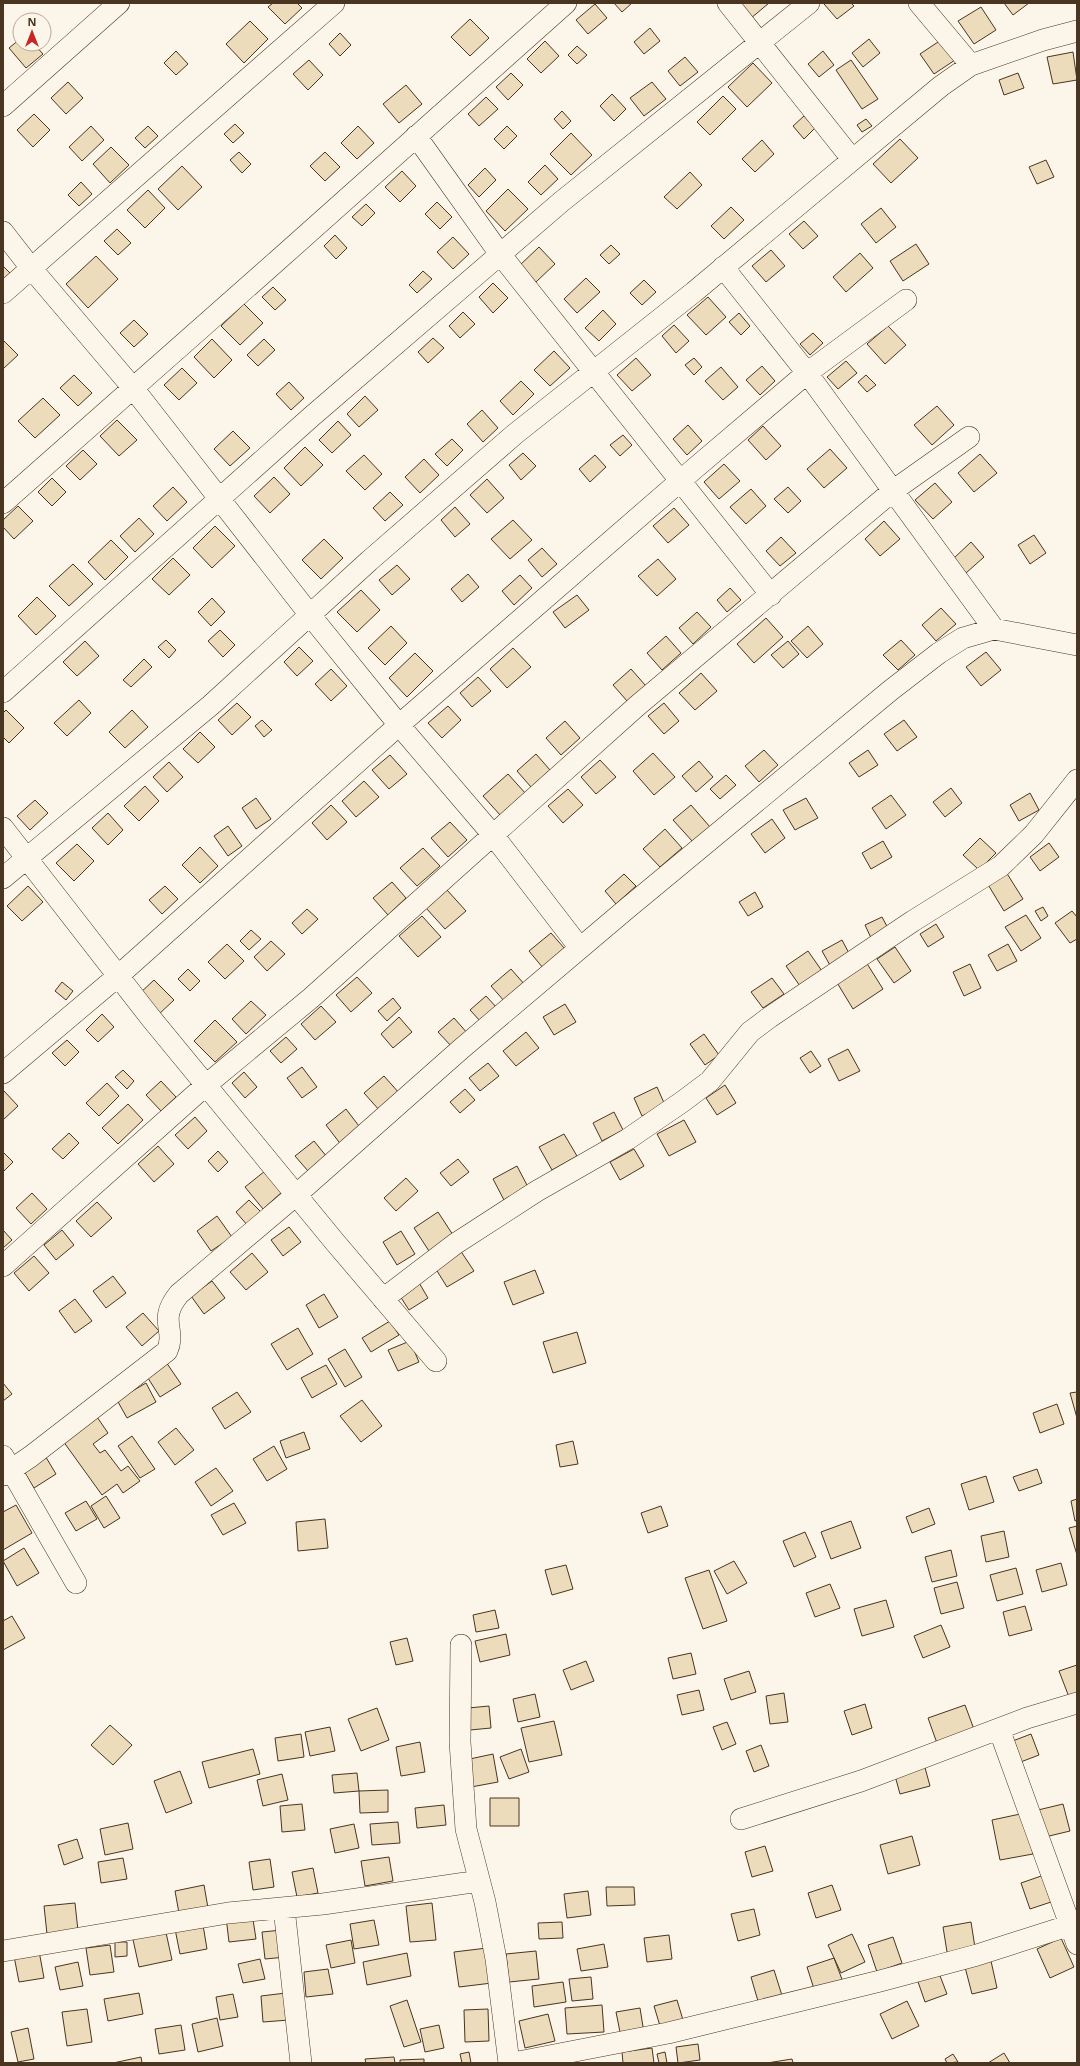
<svg xmlns="http://www.w3.org/2000/svg" width="1080" height="2066" font-family="'Open Sans',sans-serif">
<style>
.building{fill:#ecdcbc;stroke:#4a3520}
.lines{fill:none;stroke-linecap:round;stroke-linejoin:round}
.minor-casing{stroke:#4a3520;stroke-width:22}
.minor{stroke:#fbf6e9;stroke-width:21}
</style>
<rect width="100%" height="100%" fill="#fbf6e9"/>
<!-- building -->
<path class="building" d="M273,3H297L302,8L285,24L268,7Z
M614,3H632L622,12Z
M740,3H769L750,19Z
M825,3H851L854,6L837,19L824,4Z
M1004,3H1029L1013,15Z
M595,4L607,18L588,34L576,20Z
M981,7L996,30L974,44L958,21Z
M470,19L489,38L470,56L451,37Z
M250,21L268,39L244,63L226,44Z
M650,28L660,41L644,54L634,42Z
M340,33L351,45L340,56L329,44Z
M944,38L958,58L934,74L920,54Z
M20,39V44H34L43,54L26,68L9,48Z
M869,39L880,53L863,67L852,53Z
M545,41L559,56L541,73L527,59Z
M577,46L587,55L577,64L568,55Z
M176,51L188,64L176,75L164,63Z
M823,51L834,65L819,77L808,64Z
M1073,52L1077,80L1053,84L1047,57Z
M685,57L698,72L680,86L668,71Z
M309,60L323,75L308,90L293,74Z
M851,60L878,99L862,109L836,70Z
M753,63L772,83L747,107L728,87Z
M511,73L523,85L508,100L496,87Z
M1018,73L1024,88L1004,95L999,80Z
M68,82L83,98L66,114L51,98Z
M652,82L666,99L644,116L630,98Z
M406,85L422,104L399,123L383,104Z
M612,94L626,109L614,121L600,106Z
M723,96L736,109L710,135L697,122Z
M486,97L498,109L479,126L468,114Z
M562,111L571,121L563,129L554,119Z
M34,114L50,130L33,147L17,130Z
M804,116L815,128L804,139L793,126Z
M866,119L872,126L862,132L857,125Z
M235,124L244,133L233,143L224,134Z
M91,126L104,140L82,161L69,147Z
M148,126L158,136L145,148L135,138Z
M358,126L374,143L357,159L341,143Z
M507,126L517,136L504,149L494,139Z
M571,133L592,155L571,175L550,154Z
M900,139L918,158L891,183L873,164Z
M762,140L774,154L755,172L742,159Z
M111,147L129,165L110,183L93,164Z
M239,152L251,164L242,173L230,160Z
M325,152L340,167L325,181L310,166Z
M1046,160L1054,177L1037,184L1029,167Z
M545,165L558,179L541,195L528,182Z
M182,166L202,187L178,210L158,189Z
M485,168L496,180L479,197L468,185Z
M402,171L416,186L400,202L385,187Z
M690,172L702,185L677,209L664,197Z
M81,182L92,194L79,206L68,195Z
M508,189L528,209L505,231L486,211Z
M148,190L165,208L145,228L127,210Z
M437,202L452,217L440,229L425,214Z
M366,204L375,213L362,226L352,217Z
M731,207L744,220L724,239L711,226Z
M881,208L896,227L876,243L861,224Z
M804,221L818,236L803,249L789,234Z
M117,229L131,243L118,255L104,241Z
M335,235L347,248L336,259L324,246Z
M453,237L469,254L453,269L437,252Z
M916,244L929,264L903,281L890,261Z
M611,245L620,254L609,264L600,255Z
M539,247L555,264L536,282L520,265Z
M771,250L785,266L766,282L752,266Z
M860,253L873,268L846,292L833,277Z
M96,256L118,279L88,308L66,284Z
M3,266L12,275L3,283Z
M423,271L432,279L417,293L409,285Z
M586,278L600,292L577,313L564,299Z
M644,280L656,292L642,305L630,293Z
M493,283L508,298L493,313L479,297Z
M273,287L286,300L275,310L262,297Z
M708,297L726,317L706,335L687,315Z
M244,304L263,323L240,345L221,326Z
M603,310L616,324L599,341L585,328Z
M463,312L475,324L460,338L449,326Z
M739,313L750,326L741,335L729,322Z
M134,320L148,334L134,347L120,333Z
M674,325L689,341L676,353L662,336Z
M888,326L906,345L885,364L867,344Z
M813,333L823,343L810,355L800,344Z
M433,338L444,348L428,363L418,352Z
M212,339L232,360L214,378L194,357Z
M264,339L275,350L258,366L247,355Z
M3,340L18,355L3,369Z
M554,351L570,368L550,386L534,370Z
M636,358L651,375L632,391L617,375Z
M694,358L702,367L694,375L685,365Z
M846,361L857,373L838,389L827,377Z
M762,366L775,381L760,395L746,380Z
M721,367L738,387L723,400L705,381Z
M182,368L197,383L179,400L164,385Z
M74,375L92,393L78,406L60,388Z
M866,375L876,385L867,392L858,382Z
M521,381L534,394L513,415L500,401Z
M289,382L304,398L291,410L276,394Z
M365,396L378,410L359,427L347,414Z
M43,398L60,415L35,438L18,421Z
M937,406L954,425L932,445L914,425Z
M482,410L498,428L483,442L467,424Z
M117,420L137,440L119,456L100,436Z
M338,421L351,435L332,453L319,440Z
M688,425L702,441L687,455L673,439Z
M763,426L781,446L766,460L748,440Z
M233,431L250,448L230,466L214,449Z
M623,435L632,445L620,456L610,445Z
M452,439L463,450L447,466L435,454Z
M305,447L323,465L301,486L284,468Z
M830,449L847,468L824,488L807,469Z
M83,450L97,464L80,480L66,466Z
M523,453L536,466L521,480L509,465Z
M980,454L997,473L974,492L958,473Z
M364,455L382,474L365,490L346,471Z
M595,455L606,467L590,482L579,469Z
M424,459L439,475L420,493L405,477Z
M724,464L740,481L719,499L704,482Z
M274,477L290,494L270,513L254,496Z
M52,478L66,492L52,506L38,492Z
M487,479L504,498L487,513L470,495Z
M935,483L952,502L933,519L915,500Z
M173,487L187,502L167,521L153,506Z
M788,487L801,501L788,513L774,499Z
M751,489L766,506L746,524L730,507Z
M390,492L403,505L385,521L373,508Z
M18,506L33,521L14,539L3,527V520Z
M455,507L470,524L455,537L441,520Z
M674,508L689,525L668,543L653,526Z
M139,518L154,534L135,552L120,536Z
M513,520L532,540L510,559L491,539Z
M884,521L900,539L880,556L865,539Z
M215,526L235,546L212,568L193,548Z
M1034,535L1046,553L1030,564L1018,545Z
M781,537L796,553L780,566L766,551Z
M324,539L343,558L321,579L302,560Z
M111,540L128,557L105,580L88,562Z
M971,542L984,557L966,573L953,559Z
M542,548L557,564L542,577L528,560Z
M173,558L190,575L169,595L152,579Z
M658,559L676,579L657,596L638,576Z
M73,564L93,584L69,606L49,586Z
M397,565L410,579L392,595L379,580Z
M468,574L479,587L462,602L451,589Z
M520,575L532,588L514,605L502,591Z
M730,588L741,600L727,612L717,600Z
M361,590L380,610L357,632L337,612Z
M577,595L589,610L565,628L553,612Z
M37,597L56,616L36,635L18,616Z
M212,598L225,612L211,626L198,612Z
M941,608L956,624L936,641L922,625Z
M697,612L711,627L693,644L679,628Z
M766,618L783,637L754,663L737,644Z
M391,626L407,643L385,665L368,648Z
M808,626L823,644L807,658L791,641Z
M220,630L235,645L223,657L208,641Z
M666,636L681,653L662,670L647,653Z
M166,640L176,650L169,658L158,647Z
M901,640L915,655L898,670L883,655Z
M85,641L99,656L77,676L63,662Z
M788,641L799,654L783,668L771,655Z
M299,647L313,661L297,676L284,662Z
M513,648L531,667L507,688L490,669Z
M986,652L1001,670L981,686L966,667Z
M415,653L433,671L407,697L389,678Z
M144,659L152,667L131,687L123,680Z
M331,669L347,686L331,701L315,684Z
M631,669L646,686L628,702L613,685Z
M701,673L717,691L695,710L679,693Z
M478,677L491,691L472,707L460,693Z
M79,700L91,713L67,736L54,723Z
M237,703L251,717L232,735L218,720Z
M664,703L679,721L664,734L648,716Z
M448,706L461,720L442,738L428,723Z
M6,710L24,728L9,743L3,737V713Z
M132,710L148,727L125,748L109,732Z
M262,720L272,730L264,737L255,726Z
M904,720L917,737L897,751L884,734Z
M565,721L580,738L561,755L546,738Z
M200,732L215,747L198,763L183,749Z
M764,750L778,765L759,782L745,766Z
M868,750L878,765L859,777L849,763Z
M653,753L675,777L654,795L633,771Z
M536,754L550,770L531,787L517,771Z
M390,755L407,774L389,789L372,770Z
M600,760L616,777L596,794L581,777Z
M699,761L713,777L696,792L682,776Z
M169,762L183,777L167,792L153,777Z
M508,774L526,794L501,816L483,796Z
M726,775L736,785L720,799L710,789Z
M364,781L379,797L356,817L342,801Z
M145,786L159,801L139,821L124,806Z
M951,788L962,803L945,817L933,802Z
M568,789L583,805L563,823L548,806Z
M1030,793L1039,810L1019,821L1010,805Z
M891,795L906,815L886,829L872,808Z
M256,798L271,819L256,829L242,808Z
M806,798L818,818L795,830L783,810Z
M35,800L48,813L30,830L17,816Z
M331,805L347,822L327,840L312,823Z
M691,805L710,827L693,842L673,820Z
M108,813L123,830L108,845L92,828Z
M772,819L785,838L765,853L751,834Z
M450,822L467,840L448,857L431,838Z
M228,826L242,846L228,856L214,836Z
M665,829L682,848L660,867L643,849Z
M980,838L996,853L979,870L963,855Z
M883,841L892,857L871,869L862,853Z
M1049,843L1059,857L1040,871L1030,857Z
M77,844L94,861L74,881L56,863Z
M200,847L218,866L200,883L182,865Z
M423,848L440,866L417,886L400,868Z
M1006,872L1023,899L1004,911L987,883Z
M624,874L636,886L616,904L605,891Z
M392,882L406,898L388,915L373,898Z
M28,886L43,902L22,921L7,906Z
M165,886L178,899L162,914L149,900Z
M447,890L466,911L445,929L426,908Z
M755,892L763,907L748,916L739,902Z
M1043,907L1048,916L1041,921L1035,911Z
M307,909L318,919L302,934L292,923Z
M1072,911L1077,917V939L1070,943L1055,923Z
M1026,915L1041,938L1021,951L1005,927Z
M422,916L441,937L418,957L399,936Z
M882,917L890,932L872,940L865,925Z
M936,924L944,937L928,947L920,934Z
M251,930L261,939L249,950L240,941Z
M551,933L565,949L543,968L529,951Z
M842,940L851,957L831,967L822,951Z
M271,941L285,954L267,971L254,957Z
M227,944L244,961L225,979L208,962Z
M1008,944L1017,961L997,971L988,955Z
M895,947L911,971L894,983L877,959Z
M808,951L822,971L800,986L786,966Z
M866,962L883,989L853,1009L836,981Z
M970,964L981,988L964,996L953,972Z
M188,969L200,981L190,991L178,979Z
M511,969L525,985L505,1002L491,986Z
M357,977L372,993L351,1012L336,995Z
M772,978L784,994L763,1008L751,992Z
M154,980L174,1000L158,1015L139,994Z
M62,982L73,991L66,1000L55,991Z
M486,996L498,1009L482,1023L470,1010Z
M393,998L401,1008L387,1021L378,1011Z
M251,1001L266,1015L246,1034L232,1019Z
M565,1004L576,1022L554,1035L543,1017Z
M321,1006L336,1022L315,1040L301,1024Z
M102,1014L114,1027L98,1042L86,1030Z
M399,1017L412,1032L393,1048L381,1034Z
M454,1018L469,1035L454,1049L438,1032Z
M215,1020L237,1042L215,1062L194,1041Z
M526,1032L539,1048L516,1066L503,1051Z
M704,1034L719,1055L705,1065L690,1044Z
M286,1037L297,1049L281,1063L270,1051Z
M67,1040L79,1052L65,1066L52,1053Z
M848,1049L860,1071L839,1081L828,1059Z
M811,1051L821,1066L810,1073L800,1058Z
M488,1063L499,1076L480,1091L469,1078Z
M302,1067L317,1087L302,1098L287,1078Z
M123,1070L134,1081L127,1089L115,1077Z
M244,1072L257,1087L245,1098L232,1083Z
M384,1076L400,1094L380,1111L364,1093Z
M161,1081L176,1097L161,1111L146,1095Z
M107,1083L119,1096L99,1116L86,1103Z
M725,1085L736,1103L717,1115L706,1098Z
M657,1087L665,1105L642,1116L634,1098Z
M465,1089L475,1100L460,1113L450,1102Z
M4,1091L18,1106L3,1120V1092Z
M128,1104L143,1120L118,1144L102,1128Z
M346,1109L362,1130L342,1146L326,1125Z
M614,1112L623,1130L602,1141L593,1123Z
M195,1117L207,1131L188,1149L175,1135Z
M684,1120L696,1142L669,1156L657,1134Z
M69,1133L79,1143L63,1159L52,1149Z
M564,1134L577,1156L552,1170L539,1147Z
M314,1141L327,1157L308,1171L295,1156Z
M158,1146L174,1164L154,1182L138,1164Z
M634,1149L644,1166L620,1180L610,1162Z
M218,1151L228,1162L218,1172L208,1161Z
M3,1152L13,1162L3,1172Z
M458,1159L469,1172L451,1186L440,1173Z
M517,1166L528,1187L504,1200L493,1179Z
M265,1171L282,1192L263,1209L245,1187Z
M406,1178L418,1191L396,1211L384,1198Z
M32,1193L47,1209L31,1224L16,1208Z
M249,1200L262,1213L248,1226L236,1212Z
M97,1202L112,1218L91,1237L76,1221Z
M438,1212L453,1235L429,1251L414,1228Z
M217,1216L232,1237L211,1251L197,1231Z
M289,1227L301,1242L283,1256L271,1240Z
M3,1230L12,1240L3,1248Z
M62,1230L74,1245L56,1260L44,1245Z
M401,1231L415,1254L397,1265L383,1242Z
M460,1250L474,1271L447,1287L434,1266Z
M252,1253L268,1272L246,1290L230,1272Z
M34,1256L49,1273L29,1291L14,1273Z
M535,1270L544,1293L513,1305L504,1282Z
M113,1276L126,1293L106,1308L93,1291Z
M212,1281L225,1298L204,1314L191,1296Z
M418,1281L428,1298L409,1310L398,1293Z
M324,1294L338,1317L319,1328L306,1305Z
M75,1299L92,1321L75,1333L59,1311Z
M143,1313L159,1331L142,1346L126,1327Z
M390,1321L399,1335L371,1352L362,1338Z
M298,1328L313,1354L287,1370L271,1344Z
M577,1332L586,1363L553,1373L543,1342Z
M410,1341L419,1362L398,1371L388,1350Z
M345,1349L362,1377L345,1387L328,1359Z
M166,1362L181,1384L160,1397L146,1375Z
M326,1365L337,1384L312,1398L301,1378Z
M3,1383L12,1394L3,1401Z
M146,1383L156,1402L127,1418L117,1400Z
M237,1392L251,1412L225,1429L212,1408Z
M1077,1392V1418L1070,1393Z
M362,1400L382,1426L361,1442L340,1416Z
M1057,1404L1064,1424L1040,1433L1033,1413Z
M97,1417L108,1433L93,1444L100,1453L105,1450L121,1471L128,1466L140,1481L123,1493L117,1484L102,1495L63,1441Z
M176,1428L194,1450L175,1465L158,1442Z
M304,1432L310,1449L286,1458L280,1441Z
M132,1436L155,1469L140,1478L118,1446Z
M573,1441L578,1464L560,1467L556,1445Z
M274,1446L287,1469L267,1481L253,1459Z
M44,1454L56,1474L34,1488L22,1468Z
M216,1468L233,1491L211,1506L195,1482Z
M1037,1469L1042,1483L1019,1491L1013,1477Z
M986,1476L994,1502L969,1510L961,1484Z
M106,1496L120,1518L104,1528L91,1506Z
M1077,1499V1520L1075,1521L1071,1501Z
M86,1501L97,1519L76,1531L65,1513Z
M234,1503L246,1523L223,1535L211,1515Z
M16,1505L32,1533L3,1550V1512Z
M661,1506L668,1526L648,1533L641,1513Z
M929,1508L935,1524L912,1533L906,1517Z
M325,1519L328,1548L298,1551L296,1522Z
M851,1521L861,1548L831,1559L821,1532Z
M1077,1526V1555L1069,1528Z
M1004,1531L1009,1557L986,1562L981,1536Z
M805,1532L816,1557L794,1567L783,1541Z
M24,1548L39,1573L17,1586L3,1561Z
M951,1550L957,1576L932,1582L925,1557Z
M734,1561L747,1583L727,1594L714,1571Z
M1061,1563L1067,1585L1042,1592L1036,1570Z
M566,1565L573,1589L552,1595L545,1570Z
M1016,1568L1023,1594L997,1601L990,1575Z
M709,1570L727,1621L703,1629L685,1578Z
M957,1582L964,1608L941,1614L934,1588Z
M830,1584L840,1608L815,1617L806,1593Z
M886,1600L894,1627L862,1636L854,1609Z
M1025,1606L1032,1630L1009,1636L1003,1612Z
M495,1610L499,1628L476,1632L473,1615Z
M12,1616L25,1638L3,1650V1621Z
M941,1625L950,1647L923,1658L914,1636Z
M506,1634L510,1655L480,1662L475,1641Z
M407,1638L413,1661L396,1665L390,1642Z
M691,1653L696,1674L673,1679L668,1658Z
M586,1661L594,1681L571,1690L563,1670Z
M1077,1665V1694L1069,1697L1059,1671Z
M749,1671L756,1692L731,1700L724,1679Z
M699,1690L704,1710L682,1715L677,1695Z
M784,1693L788,1722L770,1724L766,1696Z
M535,1694L540,1717L518,1722L513,1699Z
M865,1704L872,1728L852,1735L844,1711Z
M965,1705L975,1732L938,1746L928,1718Z
M489,1706L491,1728L470,1730L468,1708Z
M377,1708L389,1740L361,1751L348,1719Z
M554,1721L562,1755L529,1762L521,1728Z
M727,1722L736,1744L722,1750L713,1727Z
M110,1725L132,1745L113,1765L91,1745Z
M330,1727L335,1751L310,1756L305,1732Z
M301,1734L304,1757L278,1761L275,1738Z
M1031,1734L1039,1755L1018,1763L1010,1742Z
M420,1742L425,1772L401,1776L396,1747Z
M761,1745L769,1766L754,1772L746,1751Z
M253,1749L260,1774L209,1788L202,1762Z
M521,1749L529,1772L509,1779L500,1757Z
M493,1754L498,1782L471,1787L465,1760Z
M924,1764L930,1786L900,1794L894,1772Z
M180,1771L192,1803L166,1813L154,1781Z
M357,1773L359,1791L334,1793L332,1775Z
M282,1774L288,1800L263,1806L257,1780Z
M388,1790V1812L360,1813L359,1791Z
M490,1798H519V1826H490Z
M302,1804L305,1830L282,1832L280,1806Z
M1063,1804L1070,1831L1045,1837L1038,1810Z
M444,1805L446,1825L417,1828L415,1808Z
M1025,1813L1033,1854L1000,1860L992,1820Z
M398,1822L400,1843L372,1845L370,1824Z
M128,1823L133,1849L105,1855L100,1829Z
M354,1824L359,1848L335,1853L330,1829Z
M912,1836L920,1865L888,1874L880,1845Z
M77,1839L83,1858L64,1865L58,1845Z
M765,1846L773,1871L752,1877L745,1852Z
M389,1857L393,1881L365,1886L361,1861Z
M123,1858L127,1879L101,1883L98,1862Z
M270,1859L274,1887L253,1890L249,1862Z
M313,1868L318,1893L297,1897L292,1872Z
M1047,1874L1057,1900L1030,1909L1021,1883Z
M204,1885L208,1908L179,1913L175,1891Z
M832,1885L841,1910L816,1918L808,1893Z
M606,1887H634L635,1905L607,1906Z
M588,1891L591,1915L567,1918L564,1894Z
M75,1903L78,1931L47,1934L44,1906Z
M432,1903L436,1940L410,1942L406,1906Z
M754,1909L760,1935L738,1941L731,1914Z
M252,1913L256,1939L229,1942L226,1917Z
M202,1919L207,1949L180,1954L174,1924Z
M374,1920L379,1945L354,1949L350,1924Z
M562,1922L563,1938L539,1939L538,1923Z
M971,1922L976,1954L948,1958L943,1927Z
M165,1928L172,1960L139,1967L132,1935Z
M282,1930L286,1957L265,1959L262,1932Z
M852,1934L865,1962L841,1973L828,1945Z
M669,1935L672,1959L647,1962L644,1938Z
M893,1937L902,1963L877,1972L868,1945Z
M1061,1938L1074,1967L1050,1978L1037,1949Z
M351,1940L355,1963L331,1968L326,1945Z
M115,1942H127V1956L115,1957Z
M604,1944L608,1967L581,1971L577,1949Z
M110,1945L114,1972L90,1975L86,1948Z
M487,1948L492,1983L459,1987L454,1952Z
M39,1951L44,1978L19,1982L14,1956Z
M536,1951L539,1979L509,1982L506,1954Z
M407,1953L411,1976L367,1985L363,1962Z
M834,1958L843,1982L815,1992L807,1967Z
M260,1959L265,1979L243,1983L238,1964Z
M991,1961L997,1988L972,1994L965,1967Z
M78,1962L83,1986L60,1990L55,1967Z
M937,1968L947,1994L925,2002L916,1976Z
M328,1969L333,1994L306,1997L304,1972Z
M774,1970L784,2002L760,2008L751,1977Z
M591,1977L593,1999L572,2001L569,1979Z
M563,1982L566,2002L534,2007L532,1986Z
M139,1993L143,2014L108,2021L104,1999Z
M286,1993L289,2020L263,2022L261,1996Z
M233,1994L238,2017L220,2020L216,1997Z
M407,2000L421,2042L404,2047L390,2006Z
M677,2000L683,2020L660,2026L654,2006Z
M907,2001L919,2026L892,2039L880,2014Z
M602,2005L604,2032L567,2034L565,2008Z
M640,2008L644,2033L621,2037L616,2012Z
M87,2009L92,2042L67,2046L62,2012Z
M488,2009L489,2041L465,2042L464,2010Z
M548,2014L555,2041L525,2048L519,2021Z
M217,2018L223,2046L198,2052L192,2024Z
M181,2025L185,2050L159,2054L155,2029Z
M439,2025L444,2048L425,2052L420,2029Z
M28,2028L34,2059L18,2062L11,2032Z
M698,2044L700,2060L678,2063L676,2047Z
M652,2048L654,2063H623L622,2052Z
M469,2052L471,2063H462L460,2054Z
M665,2052L667,2063H659L657,2054Z
M1004,2053L1010,2063H988Z
M953,2054L958,2062L947,2063L945,2059Z
M141,2057L142,2063H113Z
M394,2057L395,2063H366L365,2059Z
M424,2059V2063H400V2060Z
M792,2059L793,2063H767Z"/>
<g class="lines">
<!-- minor casing -->
<g class="minor-casing">
<path id="minor" d="M728,3L852,159
M919,3L971,65
M3,106L119,3
M416,136L500,254L771,595
M3,232L31,268L133,388L310,615L399,725L493,835L580,948
M723,267L807,373L994,629
M3,293L334,3
M3,503L278,260L566,3
M3,692L311,417L561,202L809,3
M3,828L150,1017L334,1241L436,1361
M3,878L211,705L369,561L515,434L694,292L941,86L971,65L1043,40L1077,31
M3,1073L118,976L399,725L694,469L807,373L906,300
M3,1266L206,1085L311,998L637,706L894,490L969,437
M383,1299L455,1244L537,1191L628,1139L682,1102L710,1081L750,1032L770,1017L913,921L1001,866L1034,834L1077,780
M3,1456L76,1583
M3,1475L30,1457L167,1351C177,1329 157,1321 179,1294L296,1195L461,1049L624,911L891,690L939,653L963,638L994,629L1077,645
M461,1645L460,1742L466,1829L485,1902L496,1959L509,2063
M999,1729L1077,1944
M741,1819L861,1781L1027,1718L1077,1703
M284,1908L301,2063
M3,1951L228,1913L323,1904L479,1881
M513,2063L668,2033L880,1981L977,1955L1077,1923"/>
</g>
<!-- minor -->
<use href="#minor" class="minor"/>
</g>
<!-- border -->
<rect width="1080" height="2066" fill="none" stroke="#4a3520" stroke-width="8"/>
<!-- north arrow -->
<g transform="translate(32 32)"><circle r="19" fill="#fbf6e9" stroke="#b4a999"/>
<path d="M0-3L7 15L0 10L-7 15Z" fill="#c62828"/>
<text y="-6" font-size="11" font-weight="bold" text-anchor="middle" fill="#4a3520">N</text>
</g>
</svg>
